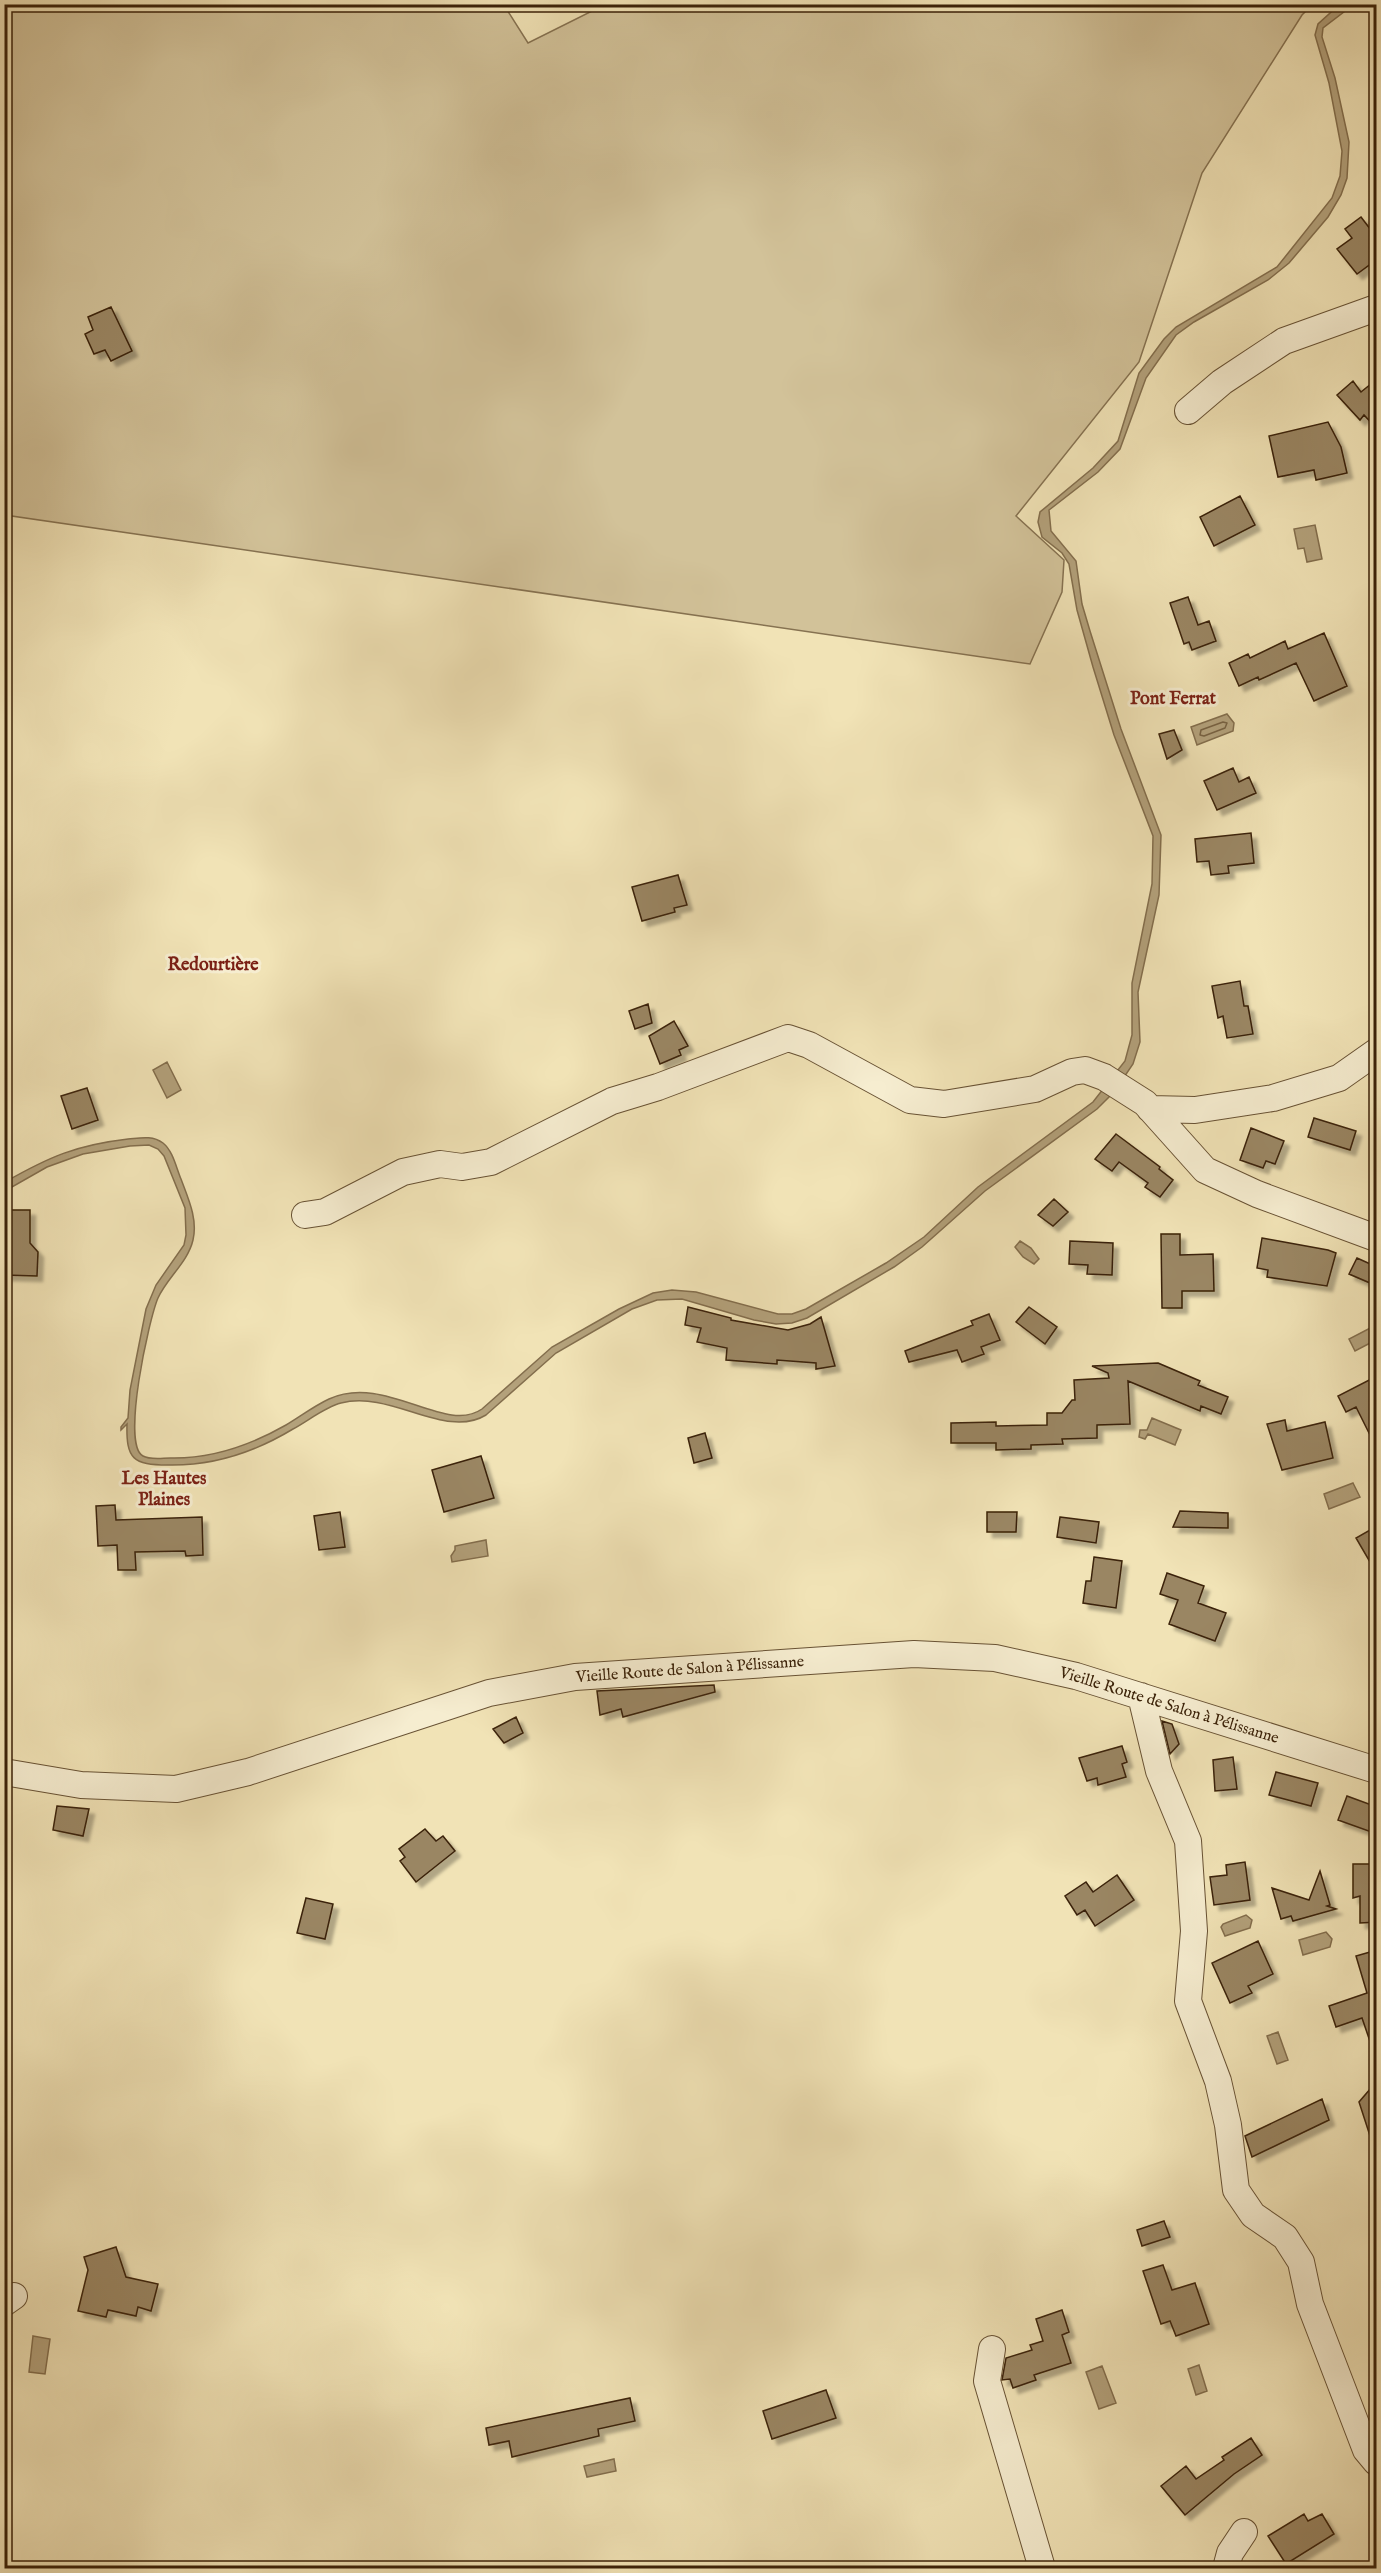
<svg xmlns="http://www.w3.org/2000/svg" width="1381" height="2573" font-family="'IM FELL English',serif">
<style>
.green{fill:#d2c299;stroke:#867251;stroke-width:1.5}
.water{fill:#b3a17b;stroke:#836e4d;stroke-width:1.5}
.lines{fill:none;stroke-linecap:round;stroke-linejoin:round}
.shore{stroke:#776242;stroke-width:1.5}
.building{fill:#9a8663;stroke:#3b2209;stroke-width:1.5;filter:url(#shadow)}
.minor-casing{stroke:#685234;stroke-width:28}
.minor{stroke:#f6edd0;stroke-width:26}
.labels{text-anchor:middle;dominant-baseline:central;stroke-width:6;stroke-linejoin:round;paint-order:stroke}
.street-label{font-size:16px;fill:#3b2209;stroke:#f6edd0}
.neighbourhood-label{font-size:18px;font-weight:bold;fill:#7a1f14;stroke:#f6edd0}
</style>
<defs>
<filter id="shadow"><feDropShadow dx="5.5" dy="5.5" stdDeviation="1.5" flood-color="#0004"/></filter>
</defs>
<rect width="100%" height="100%" fill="#f1e3b6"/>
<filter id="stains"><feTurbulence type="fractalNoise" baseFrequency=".00333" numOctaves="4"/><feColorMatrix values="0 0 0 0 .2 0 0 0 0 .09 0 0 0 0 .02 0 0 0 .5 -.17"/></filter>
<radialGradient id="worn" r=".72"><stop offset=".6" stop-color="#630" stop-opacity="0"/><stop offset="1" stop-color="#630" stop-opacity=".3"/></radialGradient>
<!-- green -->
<path class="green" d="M5,5H504L528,43L604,5H1312L1302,15L1202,173L1139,362L1016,516L1064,560L1062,592L1030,664L5,515Z"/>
<!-- water -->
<path class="water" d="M1339,5H1353L1323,28L1322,37L1335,78L1349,142L1347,178L1341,195L1328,217L1289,263L1268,280L1194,322L1176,335L1146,378L1120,449L1098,472L1049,510L1051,531L1076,561L1082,604L1090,631L1121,729L1161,835L1159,895L1138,992L1140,1042L1133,1064L1114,1092L1097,1109L985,1191L922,1247L894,1267L807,1318L792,1323L776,1324L754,1320L682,1299L657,1300L632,1309L556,1353L486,1415C445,1440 392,1390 341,1403C325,1407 308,1421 293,1429C255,1452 213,1466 168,1465C133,1465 126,1459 127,1424L121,1430V1427L128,1418L130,1390L146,1309L156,1285L184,1245L186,1235L185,1208L164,1156L158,1149L149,1145L130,1146L83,1154L47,1167L5,1191V1182C49,1157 76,1145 128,1139C140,1138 152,1135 163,1143C173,1151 176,1167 181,1179C188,1198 198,1219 193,1240C188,1262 167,1278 158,1298C149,1319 121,1445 143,1456C150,1460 162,1458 170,1458C211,1459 251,1445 286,1425C301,1416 314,1406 329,1399C385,1373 445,1435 482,1409L552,1347L619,1309L653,1293L672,1290L696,1292L778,1314H792L806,1309L886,1263L924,1237L978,1187L1093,1102L1125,1061L1132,1035V983L1152,884L1153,836L1114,735L1093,667L1077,610L1069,564L1062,553L1042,537L1038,522L1040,512L1093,468L1118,441L1139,373L1164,339L1176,327L1277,267L1332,198L1340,176L1342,151L1329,83L1315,35L1318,24Z
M1315,525L1322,559L1307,562L1304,548L1298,549L1294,529Z
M1227,714L1234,723L1233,731L1197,745L1191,727Z
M167,1062L181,1090L167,1098L153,1070Z
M1020,1241L1031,1248L1039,1259L1034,1264L1023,1257L1015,1247Z
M1376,1325V1340L1355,1351L1349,1339Z
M1152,1418L1181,1430L1175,1445L1148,1434L1145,1439L1139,1437L1140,1430H1147Z
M1353,1483L1360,1497L1329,1509L1324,1494Z
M486,1540L488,1556L452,1562L451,1556L455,1550V1546Z
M1246,1915L1252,1920L1250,1928L1225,1936L1221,1927L1223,1924Z
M1326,1932L1332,1939L1330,1947L1303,1955L1299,1940Z
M1278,2032L1288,2060L1277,2064L1267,2036Z
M33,2336L50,2339L45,2374L29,2372Z
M1199,2365L1207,2391L1196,2395L1188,2369Z
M1102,2366L1116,2403L1099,2409L1086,2372Z
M614,2459L616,2471L587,2477L584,2466Z"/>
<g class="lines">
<!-- shore -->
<path class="shore" d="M1223,722L1227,723L1225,728L1204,736L1200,735L1201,730Z"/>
</g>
<!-- building -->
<path class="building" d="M1361,217L1377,238L1376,260L1357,274L1337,249L1352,238L1345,229Z
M111,307L132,351L111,361L105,350L94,354L85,334L93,330L88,317Z
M1377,379V429L1364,415L1360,420L1337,395L1353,381L1361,392Z
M1328,422L1341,447L1347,473L1316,480L1314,470L1278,477L1269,436Z
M1240,496L1255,525L1214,546L1200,517Z
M1188,597L1198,625L1209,621L1216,641L1192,650L1189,642L1184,644L1170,603Z
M1324,633L1347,686L1314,701L1296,663L1259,680L1258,677L1239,686L1229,663L1248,654L1250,658L1285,641L1288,649Z
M1174,730L1182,750L1167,759L1159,734Z
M1233,768L1239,782L1249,777L1256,793L1217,810L1204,781Z
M1251,833L1254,863L1228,866L1229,873L1211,875L1209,861L1197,862L1195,839Z
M678,875L687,905L674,908L675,912L642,921L632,887Z
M1240,981L1244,1006H1248L1253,1034L1227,1038L1223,1016L1218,1018L1212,986Z
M648,1004L652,1023L635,1029L629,1011Z
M674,1021L688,1046L679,1050L681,1055L660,1064L649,1036Z
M87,1088L98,1120L72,1129L61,1096Z
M1314,1118L1356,1131L1350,1150L1308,1137Z
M1251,1128L1284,1141L1275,1164L1266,1161L1263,1168L1240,1160Z
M1116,1134L1160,1167L1159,1169L1173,1180L1160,1197L1145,1187L1148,1183L1119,1162L1112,1171L1095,1159Z
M1054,1199L1068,1212L1053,1226L1038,1215Z
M8,1210H30V1243L38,1252L37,1276L4,1275Z
M1161,1234H1180V1255L1213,1254L1214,1291H1182V1308H1162Z
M1262,1238L1328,1250L1336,1253L1327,1286L1267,1277L1268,1270L1257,1268Z
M1070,1241L1113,1243L1112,1275L1087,1274L1088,1265L1069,1264Z
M1357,1258L1377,1267V1286L1349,1274Z
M688,1307L731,1318V1320L788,1330L810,1324L821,1317L835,1366L816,1369V1363L777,1360V1364L726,1360L727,1348L697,1342L701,1328L685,1325Z
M1029,1307L1057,1327L1045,1344L1016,1322Z
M989,1314L1000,1340L981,1347L984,1354L962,1362L957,1350L909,1362L905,1351L973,1325L971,1321Z
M1158,1363L1200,1381L1198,1385L1228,1397L1221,1414L1201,1406L1200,1411L1128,1381L1130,1424L1097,1425V1438L1062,1439L1063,1444L1031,1445V1449L996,1450V1443H951V1423L996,1422V1426L1047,1425V1413H1062L1072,1400H1075L1074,1380L1109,1378L1108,1373L1092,1366Z
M1377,1376V1449L1356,1407L1346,1412L1338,1396Z
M1285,1420L1287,1431L1325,1422L1333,1458L1282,1470L1267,1424Z
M705,1433L712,1458L694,1463L688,1438Z
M481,1456L494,1498L444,1512L432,1470Z
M115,1505L116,1520L202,1517L203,1555L186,1556L185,1551L135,1552L136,1570H118L117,1545L98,1546L96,1506Z
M1180,1511L1228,1513V1528L1173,1527Z
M340,1512L345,1547L319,1550L314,1516Z
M987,1512H1017L1016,1532H987Z
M1060,1517L1099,1522L1096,1543L1057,1537Z
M1377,1526V1574L1356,1538Z
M1094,1557L1122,1561L1116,1608L1083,1603L1086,1581H1091Z
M1167,1573L1204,1586L1198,1603L1226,1613L1215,1641L1169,1624L1178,1600L1160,1594Z
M714,1685L715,1692L623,1717L621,1709L600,1715L597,1691Z
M516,1717L523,1733L504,1743L493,1729Z
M1162,1721L1172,1724L1179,1744L1170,1754Z
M1122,1746L1127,1762L1122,1764L1126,1777L1098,1785L1097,1778L1087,1781L1079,1758Z
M1233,1757L1237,1789L1215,1791L1213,1760Z
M1276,1772L1318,1783L1311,1806L1269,1795Z
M1347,1796L1377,1807V1834L1338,1820Z
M57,1806L89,1809L83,1836L53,1830Z
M425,1829L436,1841L443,1836L455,1851L416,1882L400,1861L405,1857L399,1849Z
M1245,1862L1250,1900L1214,1905L1210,1877L1227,1875L1226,1865Z
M1353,1864H1376L1377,1922L1360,1923V1896L1353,1898Z
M1320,1871L1330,1905L1327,1906L1336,1909L1293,1921L1291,1916L1281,1919L1272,1888L1309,1900Z
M1117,1875L1134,1900L1095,1926L1085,1910L1077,1915L1065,1896L1086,1882L1093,1892Z
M306,1898L333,1904L325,1939L297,1933Z
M1258,1941L1273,1974L1248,1986L1252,1993L1230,2003L1212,1963Z
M1377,1950V2052L1374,2053L1362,2018L1336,2027L1329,2006L1367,1993L1356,1956Z
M1377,2081V2144L1373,2145L1359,2102Z
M1322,2099L1329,2120L1252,2157L1245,2136Z
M1164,2221L1170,2237L1142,2246L1137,2230Z
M116,2247L126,2277L158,2284L151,2311L138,2307L136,2316L108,2310L106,2317L78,2311L88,2270L84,2257Z
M1163,2265L1172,2290L1195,2283L1209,2324L1176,2336L1170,2321L1161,2324L1143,2271Z
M1062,2310L1069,2332L1062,2335L1071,2363L1034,2375L1036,2380L1013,2388L1010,2379L1002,2380L1006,2358L1032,2350L1030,2345L1043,2341L1036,2319Z
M826,2390L836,2418L772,2439L763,2411Z
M630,2398L635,2421L598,2429L599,2436L512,2457L509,2441L489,2445L486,2428Z
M1251,2438L1262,2455L1234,2474L1185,2515L1161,2486L1186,2466L1196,2479L1224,2460L1222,2457Z
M1304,2514L1308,2521L1322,2514L1334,2534L1286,2564L1268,2536Z"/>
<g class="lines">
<!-- minor casing -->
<g class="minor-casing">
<path id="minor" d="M1188,411L1222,382L1284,341L1376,308
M1150,1109L1195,1110L1273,1098L1339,1078L1376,1052
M305,1215L325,1212L403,1172L440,1164L462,1167L491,1162L612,1101L658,1087L788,1038L809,1045L910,1100L944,1104L1035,1089L1072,1072L1085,1070L1104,1077L1145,1103L1205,1170L1257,1194L1376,1238
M1141,1696L1159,1771L1188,1841L1194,1931L1188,2001L1218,2081L1228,2125L1236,2190L1253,2215L1285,2237L1301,2262L1310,2304L1366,2450L1376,2462
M4,1772L81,1785L176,1789L248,1772L489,1693L575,1677L914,1654L995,1658L1076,1676L1376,1770
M4,2303L14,2296
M992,2349L987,2381L1042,2568
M1226,2568L1230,2553L1244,2532"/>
</g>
<!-- minor -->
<use href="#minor" class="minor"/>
</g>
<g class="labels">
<!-- street labels -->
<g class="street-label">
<text transform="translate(690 1670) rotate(-4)">Vieille Route de Salon à Pélissanne</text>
<text transform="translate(1169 1706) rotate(17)">Vieille Route de Salon à Pélissanne</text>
</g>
<!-- neighbourhood labels -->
<g class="neighbourhood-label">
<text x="1173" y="699">Pont Ferrat</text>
<text x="213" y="965">Redourtière</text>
<text x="164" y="1479">Les Hautes<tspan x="164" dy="21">Plaines</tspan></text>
</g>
</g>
<!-- margin -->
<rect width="1381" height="2573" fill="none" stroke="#f1e3b6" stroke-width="24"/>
<rect x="6" y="6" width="1369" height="2561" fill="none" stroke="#3b2209" stroke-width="3"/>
<rect x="12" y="12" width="1357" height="2549" fill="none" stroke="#3b2209" stroke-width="1.5"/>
<rect width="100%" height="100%" filter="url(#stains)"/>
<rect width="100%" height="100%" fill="url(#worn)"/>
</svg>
